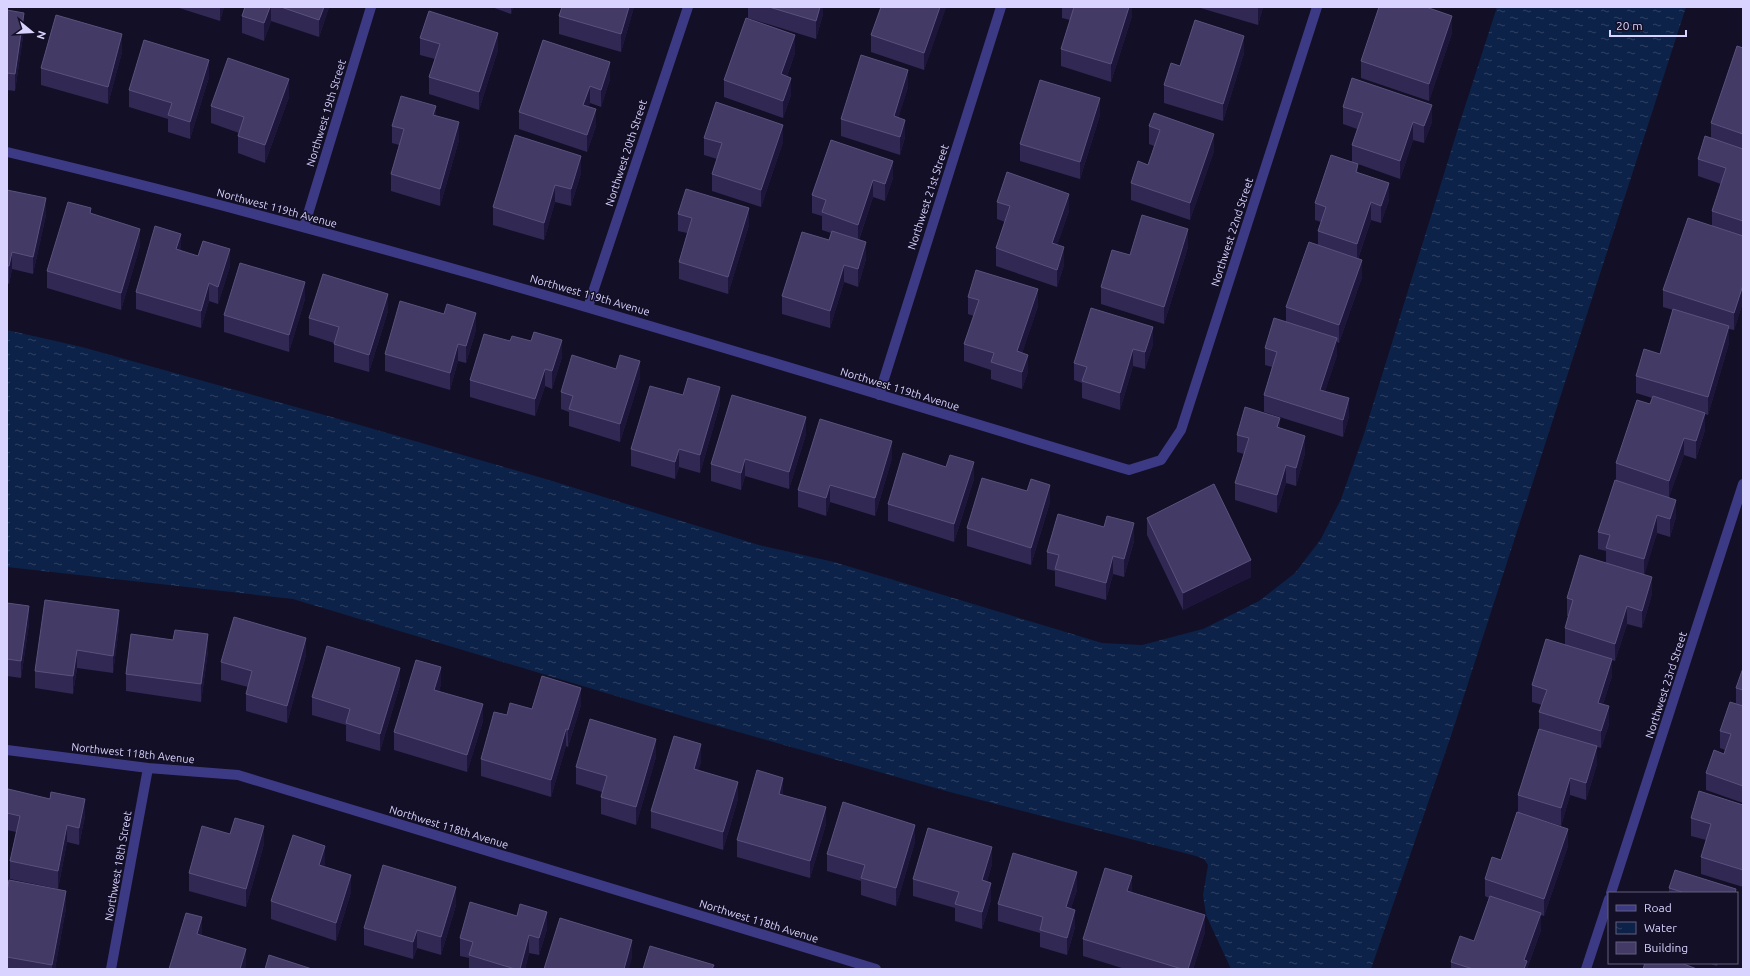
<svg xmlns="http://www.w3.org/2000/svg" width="1750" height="976" font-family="Ubuntu,sans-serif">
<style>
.water{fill:url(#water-ripples)}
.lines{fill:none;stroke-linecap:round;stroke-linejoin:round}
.minor{stroke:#3d3a85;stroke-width:10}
.wall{fill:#312854}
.shaded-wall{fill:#1d163a}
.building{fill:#433a66;stroke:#5a527e}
.labels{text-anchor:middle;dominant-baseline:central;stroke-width:3;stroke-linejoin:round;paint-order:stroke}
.street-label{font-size:11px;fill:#d9d4ff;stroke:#130f26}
</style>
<defs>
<pattern id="water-ripples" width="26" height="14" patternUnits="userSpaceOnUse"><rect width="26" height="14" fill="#0c2248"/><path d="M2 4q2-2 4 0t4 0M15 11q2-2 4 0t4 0" fill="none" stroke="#2f4163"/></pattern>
</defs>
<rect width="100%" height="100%" fill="#130f26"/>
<!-- water -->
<path class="water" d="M1497,7H1686L1452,733L1371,969H1231L1206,915L1203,895L1208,865L1204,859L1196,856L946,791L689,718L293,599L7,567V330L82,347L353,423L549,480L759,545L834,562L1102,643L1142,645L1203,629L1259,601L1295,573L1321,539L1341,499L1363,437L1459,125Z"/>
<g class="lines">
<!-- minor -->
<path class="minor" d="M7,152C386,241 756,358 1129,470L1161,460L1181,430L1317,7
M304,227L371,7
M588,307L688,7
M879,395L1001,7
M7,750L148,768L238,775L876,969
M1611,893L1743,484
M111,969L148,768
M1586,969L1609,899"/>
</g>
<!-- wall -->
<path class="wall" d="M176,7H224L220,21Z
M245,7H329L319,37L271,21L264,41L242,33V16Z
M492,7H513L511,14Z
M562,7H634L621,52L559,34V16Z
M748,7H823V14L816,39L748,18Z
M946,7L924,70L871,52V35Z
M1062,7H1132V16L1111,82L1061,66V49L1070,20L1062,18Z
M1197,7H1263L1258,25Z
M1427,7H1464L1429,8L1452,33L1429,101L1361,78V61Z
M7,10L24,30L15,91L7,90Z
M420,38L498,50L479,110L429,94V77L435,59L420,55Z
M543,40L610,79L601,107L590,103L588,107L596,126L587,152L519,129V112Z
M1743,48V302L1734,330L1729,329V343L1708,415L1705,414V430L1696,459L1684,455L1669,497L1676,517L1670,537L1657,533L1644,574L1652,594L1642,628L1627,624L1615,661L1612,660V676L1603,704L1609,724L1601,748L1597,747V764L1586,800L1570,795L1561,826L1518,813V795L1539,729V712L1542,705L1532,702V685L1565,644V628L1568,616H1567V598L1606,563V551L1598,549V532L1616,481V463L1650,404L1652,398L1636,393V376L1660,354L1673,310L1663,307V290L1712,226V211L1721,184L1698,176V159L1711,138V123Z
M122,52L108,104L41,85V68Z
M795,53L787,76L791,95L783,118L724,97V80Z
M1244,53L1223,121L1164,103V85L1180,66Z
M209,77L190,139L168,132V119L129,107V90Z
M908,87L898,118L905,137L900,155L841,136V119Z
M289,97L265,163L238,153V136L239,133L211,123V106Z
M1343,107L1432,122L1424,143L1413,140L1400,179L1358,164V173L1389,200L1381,223L1371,220L1358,259L1362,277L1339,343L1337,342V355L1325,391L1349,416L1343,437L1264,412V395L1272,367L1265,365V348L1286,322V307L1318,245V231L1321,222L1315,220V203L1352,162V145L1357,129L1343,124Z
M1100,115L1080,179L1020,161V144Z
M436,116L459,140L440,206L391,191V174L399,145L392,143V126Z
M1149,126L1214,151L1190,220L1131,200V183L1148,165L1154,146L1149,144Z
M704,138L783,142L761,207L712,191V174L717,159L704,155Z
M831,140L893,178L885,201L873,197L859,240L866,259L858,287L844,282L830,328L782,314V296L829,240L831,233L822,230V216L812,213V195Z
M581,173L571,206L555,202L544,240L493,225V207Z
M7,190L46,215L33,274L12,269L9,284L7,283Z
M997,202L1069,211L1057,245L1064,265L1057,287L996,266V248L1005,222L997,219Z
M91,214L140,246L121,310L47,288V271Z
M678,214L749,225L728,294L679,279V262L687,233L678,231Z
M1188,247L1164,324L1101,304V287L1130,255Z
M181,251L230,266L218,304L209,301L201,328L136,309V292Z
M968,297L1038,306L1022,353L1028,372L1022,389L991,379V370L964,361V344L974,316L968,314Z
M305,299L289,352L224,332V315Z
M388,311L369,372L334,362V343L309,335V318Z
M476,330L466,363L458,361L450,390L385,371V354Z
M1153,344L1145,369L1133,366L1120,410L1082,398V383L1074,380V363Z
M562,357L552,389L545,386L535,416L470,397V380Z
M640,378L620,442L569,426V412L561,409V392Z
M683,395L720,404L700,473L679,467L675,479L631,466V449Z
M1280,428L1305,453L1296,486L1286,483L1277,513L1235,500V483L1244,454L1237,452V435Z
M806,434L789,489L745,476L741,490L711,481V464Z
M892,458L875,516L830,502L826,516L798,507V490Z
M974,479L954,542L888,521V504Z
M1050,502L1031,565L967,546V528Z
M1147,518L1251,577L1183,610L1147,535Z
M1134,541L1124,577L1113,574L1106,600L1055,586V571L1047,569V552Z
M7,603L29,624L21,678L7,676Z
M119,627L113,673L77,668L73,694L35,688V671Z
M208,651L201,702L126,691V674Z
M306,655L287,723L246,711V694L248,687L221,680V662Z
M1743,668V803L1706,790V773L1724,754L1725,750L1720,748V731L1736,704V688Z
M441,684L439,691L483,721L467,772L394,750V732Z
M400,685L380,751L346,741V725L312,715V697Z
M581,705L568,747L566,746L551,797L481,776V759L507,715L532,709Z
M656,757L636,825L601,814V797L602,792L576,784V767Z
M701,762L698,770L738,799L723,850L651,828V811Z
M7,793L85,816L79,845L67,842L58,889L10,879V861L16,832L7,830Z
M1743,805V887L1701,874V857L1706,840L1691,836V818Z
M826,824L810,878L737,857V840Z
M915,842L896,906L861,895V881L827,871V854Z
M264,844L246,907L189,891V873Z
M1568,846L1544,916L1541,915V930L1527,969H1451V962L1474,941L1489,898L1485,896V879L1501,860Z
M325,863L324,866L351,892L336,941L271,919V901Z
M992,864L987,881L991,900L982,929L955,921V908L913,896V879Z
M1669,888L1736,893H1669Z
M1077,890L1071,908L1075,927L1067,955L1040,947V933L998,921V904Z
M7,891L66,908L55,969H7Z
M1132,893L1205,932L1193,969H1125L1083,956V939Z
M456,905L441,955L417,948L413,959L364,945V928Z
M547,929L539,955L529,953L525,969H469V958L460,956V938Z
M1708,963H1718L1717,966Z"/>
<!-- shaded-wall -->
<path class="shaded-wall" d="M220,7H224L220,21Z
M270,7H271V21L264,41V23Z
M324,7H329L319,37V20Z
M511,7H513L511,14Z
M629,7H634L621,52V34Z
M820,7H823V14L816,39V21Z
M940,7H946V8L924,70V53Z
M1129,7H1132V16L1111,82V64Z
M1258,7H1263L1258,25Z
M24,13V30L15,91V74Z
M1452,16V33L1429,101V84Z
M498,33V50L479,110V92Z
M122,34V52L108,104V87Z
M795,35V53L781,92V74Z
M1244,36V53L1223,121V104Z
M209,60V77L190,139V122Z
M610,62V79L601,107V90Z
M908,70V87L894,133V116Z
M791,78V95L783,118V101Z
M289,79V97L265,163V145Z
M590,86V103L583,122V105Z
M1100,98V115L1080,179V162Z
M1432,105V122L1424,143V126Z
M436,106V123L433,115Z
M596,109V126L587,152V135Z
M905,120V137L900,155V137Z
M459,122V140L440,206V189Z
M1413,122V140L1400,179V161Z
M783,125V142L761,207V190Z
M1214,134V151L1190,220V203Z
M581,156V173L571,206V189Z
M893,161V178L885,201V184Z
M1358,164V181L1356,172Z
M873,180V197L858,242V225Z
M1389,183V200L1381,223V206Z
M555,185V202L544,240V223Z
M1069,194V211L1052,260V243Z
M46,198V215L33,274V257Z
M1371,202V220L1357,261V244Z
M749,208V225L728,294V277Z
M140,229V246L121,310V293Z
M1188,229V247L1164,324V307Z
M181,234V251L176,249Z
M866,242V259L858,287V269Z
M1064,247V265L1057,287V270Z
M230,249V266L218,304V287Z
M12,252V269L9,284V266Z
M1362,260V277L1339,343V325Z
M844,265V282L830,328V311Z
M305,282V299L289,352V335Z
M209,283V301L201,328V311Z
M1743,285V302L1734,330V313Z
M1038,289V306L1017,369V351Z
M388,294V311L369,372V355Z
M476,313V330L466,363V346Z
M1729,326V343L1708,415V397Z
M1153,327V344L1145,369V352Z
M1337,338V355L1320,407V390Z
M562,340V357L552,389V371Z
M458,344V361L450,390V373Z
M1133,349V366L1120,410V393Z
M1028,355V372L1022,389V372Z
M640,361V378L620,442V424Z
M545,369V386L535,416V399Z
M720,387V404L700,473V455Z
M1349,398V416L1343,437V420Z
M1705,413V430L1696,459V441Z
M806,417V434L789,489V472Z
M1280,418V435L1277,427Z
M1305,436V453L1296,486V468Z
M1684,438V455L1669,498V481Z
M892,441V458L875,516V498Z
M679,449V467L675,479V462Z
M745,459V476L741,490V473Z
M974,462V479L954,542V524Z
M1286,465V483L1277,513V495Z
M830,485V502L826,516V498Z
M1050,485V502L1031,565V548Z
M1676,500V517L1670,537V519Z
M1657,515V533L1644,577V559Z
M1134,523V541L1124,577V559Z
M1113,556V574L1106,600V583Z
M1251,560V577L1183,610V593Z
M1652,577V594L1642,628V611Z
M29,606V624L21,678V661Z
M1627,606V624L1615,661V644Z
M119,610V627L113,673V656Z
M208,634V651L201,702V684Z
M306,638V655L287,723V706Z
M77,650V668L73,694V676Z
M1612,659V676L1598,720V703Z
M441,667V684L434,707V690Z
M400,668V685L380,751V734Z
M581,688V705L568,747V730Z
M483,704V721L467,772V755Z
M1609,706V724L1601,748V731Z
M566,729V746L551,797V780Z
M656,739V757L636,825V807Z
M701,744V762L694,786V769Z
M1597,746V764L1586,800V783Z
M783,778V795L779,794Z
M1570,778V795L1561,826V808Z
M738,782V799L723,850V832Z
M85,799V816L79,845V828Z
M826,807V824L810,878V861Z
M67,825V842L58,889V871Z
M915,825V842L896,906V888Z
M264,826V844L246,907V889Z
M1568,829V846L1544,916V899Z
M325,846V863L319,882V865Z
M992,847V864L982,897V880Z
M1077,872V890L1066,924V907Z
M351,875V892L336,941V923Z
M1132,876V894L1127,891Z
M991,883V900L982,929V912Z
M456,887V905L441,955V937Z
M66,891V908L55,969H52V965Z
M1075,910V927L1067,955V938Z
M547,912V929L539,955V938Z
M1541,913V930L1527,969H1524V960Z
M1205,915V932L1193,969H1188Z
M202,917V935L197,951V934Z
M417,930V948L413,959V942Z
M529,935V953L525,969H520Z
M632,940V958L629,969H624Z
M246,949V966L245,969H240Z"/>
<!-- building -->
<path class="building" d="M245,7H270L264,23L242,16Z
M281,7H324L319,20Z
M562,7H629L621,34L559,16Z
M769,7H820L816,21Z
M881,7H940L924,53L871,35Z
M1074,7H1129L1111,64L1061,49Z
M1379,7H1426L1452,16L1429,84L1361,61Z
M7,10L24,13L15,74L7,73Z
M429,11L498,33L479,92L429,77L440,44L420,38Z
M56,15L122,34L108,87L41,68Z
M746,18L795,35L781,74L791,78L783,101L724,80Z
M1195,20L1244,36L1223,104L1164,85L1171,63L1180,66Z
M144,40L209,60L190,122L168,115L172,103L129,90Z
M543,40L610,62L601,90L590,86L583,105L596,109L587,135L519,112Z
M1737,46L1743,48V134L1711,123Z
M861,55L908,70L894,116L905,120L900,137L841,119Z
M228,58L289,79L265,145L238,136L244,117L211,106Z
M1352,78L1432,105L1424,126L1413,122L1400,161L1352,145L1363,113L1343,107Z
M1040,80L1100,98L1080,162L1020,144Z
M401,96L436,106L433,115L459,122L440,189L391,174L404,129L392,126Z
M716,102L783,125L761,190L712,174L722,143L704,138Z
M1154,113L1214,134L1190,203L1131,183L1138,161L1148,165L1160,130L1149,126Z
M515,135L581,156L571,189L555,185L544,223L493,207Z
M1705,136L1743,149V221L1712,211L1726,168L1698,159Z
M831,140L893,161L885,184L873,180L858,225L822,212L826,200L812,195Z
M1331,155L1358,164L1356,172L1389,183L1381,206L1371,202L1357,244L1318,231L1326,207L1315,203Z
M1007,172L1069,194L1052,243L1064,247L1057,270L996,248L1010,206L997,202Z
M686,189L749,208L728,277L679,262L692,218L678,214Z
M7,190L46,198L33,257L12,252L9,266H7Z
M68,202L91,208L90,213L140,229L121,293L47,271Z
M1142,215L1188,229L1164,307L1101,287L1112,250L1130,255Z
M1688,218L1743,236V285L1734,313L1663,290Z
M155,226L181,234L176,249L198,256L203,241L230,249L218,287L209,283L201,311L136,292Z
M832,231L866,242L858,269L844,265L830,311L782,296L802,232L829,240Z
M1309,242L1362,260L1339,325L1286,307Z
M240,263L305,282L289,335L224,315Z
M976,270L1038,289L1017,351L1028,355L1022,372L991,362L994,353L964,344L979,300L968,297Z
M323,274L388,294L369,355L334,344L339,327L309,318Z
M400,301L444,314L447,304L476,313L466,346L458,344L450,373L385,354Z
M1091,308L1153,327L1145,352L1133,349L1120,393L1082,381L1087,367L1074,363Z
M1673,309L1729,326L1708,397L1636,376L1644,349L1660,354Z
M1274,318L1337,338L1320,390L1349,398L1343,420L1264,395L1277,352L1265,348Z
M534,332L562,340L552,371L545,369L535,399L470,380L484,334L510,341L512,336L531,341Z
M572,355L616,369L620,355L640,361L620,424L569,409L573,396L561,392Z
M688,378L720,387L700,455L679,449L675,462L631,449L650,386L683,395Z
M732,395L806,417L789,472L745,459L741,473L711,464Z
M1653,396L1705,413L1696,441L1684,438L1669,481L1616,463L1637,400L1650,404Z
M1245,407L1280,418L1277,427L1305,436L1296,468L1286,465L1277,495L1235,483L1249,438L1237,435Z
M820,419L892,441L875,498L830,485L826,498L798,490Z
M903,453L946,467L950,455L974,462L954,524L888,504Z
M982,478L1027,491L1031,479L1050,485L1031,548L967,528Z
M1615,480L1676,500L1670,519L1657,515L1644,559L1606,548L1610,535L1598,532Z
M1214,484L1251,560L1183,593L1147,518Z
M1058,514L1104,527L1107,516L1134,523L1124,559L1113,556L1106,583L1055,569L1059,555L1047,552Z
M1580,555L1652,577L1642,611L1627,606L1615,644L1565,628L1573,600L1567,598Z
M45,600L119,610L113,656L77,650L73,676L35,671Z
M7,603L29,606L21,661L7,659Z
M234,617L306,638L287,706L246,694L252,671L221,662Z
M175,630L208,634L201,684L126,674L131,634L173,640Z
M1546,639L1612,659L1598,703L1609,706L1601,731L1539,712L1547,690L1532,685Z
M327,646L400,668L380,734L346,723L350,709L312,697Z
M416,660L441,667L434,690L483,704L467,755L394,732Z
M1743,668V690L1736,688Z
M542,676L581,688L568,730L566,729L551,780L481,759L494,712L507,715L510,703L532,709Z
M1730,702L1743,706V786L1706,773L1714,750L1724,754L1731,734L1720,731Z
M590,719L656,739L636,807L601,797L607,776L576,767Z
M1539,729L1597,746L1586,783L1570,778L1561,808L1518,795Z
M674,736L701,744L694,769L738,782L723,832L651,811Z
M757,770L783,778L779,794L826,807L810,861L737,840Z
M8,789L50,799L51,792L85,799L79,828L67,825L58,871L10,861L20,816L7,813V793Z
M1699,791L1743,805V870L1701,857L1711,824L1691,818Z
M843,802L915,825L896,888L861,878L865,865L827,854Z
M1517,812L1568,829L1544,899L1485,879L1492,857L1501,860Z
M235,818L264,826L246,889L189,873L202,826L230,834Z
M928,828L992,847L982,880L991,883L982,912L955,904L959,892L913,879Z
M293,835L325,846L319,865L351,875L336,923L271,901Z
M1013,853L1077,872L1066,907L1075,910L1067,938L1040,930L1043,917L998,904Z
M383,865L456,887L441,937L417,930L413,942L364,928Z
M1105,868L1132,876L1127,891L1205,915L1188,969H1182L1083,939Z
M1675,870L1736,889L1735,893H1681L1682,892L1669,888Z
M9,880L66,891L52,965L7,957V891Z
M1490,896L1541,913L1524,960L1527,961L1524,969H1473L1451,962L1460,936L1474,941Z
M470,902L517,916L520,904L547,912L539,938L529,935L520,969H515L469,955L473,942L460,938Z
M186,913L202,917L197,934L246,949L240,969H169Z
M560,918L632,940L624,969H544Z
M650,946L714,965L712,969H643Z
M269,955L312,969H265Z
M1645,963H1681L1697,969H1643Z"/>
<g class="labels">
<!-- street labels -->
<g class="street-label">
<text transform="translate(326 113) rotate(-73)">Northwest 19th Street</text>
<text transform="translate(626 153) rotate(-72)">Northwest 20th Street</text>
<text transform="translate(928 197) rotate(-72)">Northwest 21st Street</text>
<text transform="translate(277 208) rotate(15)">Northwest 119th Avenue</text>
<text transform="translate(1232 232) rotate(-72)">Northwest 22nd Street</text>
<text transform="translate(590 295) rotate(16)">Northwest 119th Avenue</text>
<text transform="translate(900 389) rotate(17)">Northwest 119th Avenue</text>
<text transform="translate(1666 685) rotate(-72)">Northwest 23rd Street</text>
<text transform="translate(133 753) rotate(6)">Northwest 118th Avenue</text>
<text transform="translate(449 827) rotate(17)">Northwest 118th Avenue</text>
<text transform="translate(118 866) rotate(-80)">Northwest 18th Street</text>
<text transform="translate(759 921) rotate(17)">Northwest 118th Avenue</text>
</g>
</g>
<!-- border -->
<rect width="1750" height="976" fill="none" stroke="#d9d4ff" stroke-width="16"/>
<!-- legend -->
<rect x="1608" y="892" width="130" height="72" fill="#130f26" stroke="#625e7d"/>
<rect x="1616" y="905" width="20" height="6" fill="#3d3a85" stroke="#625e7d"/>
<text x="1644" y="912" font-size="12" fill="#d9d4ff">Road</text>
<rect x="1616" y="922" width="20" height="12" fill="url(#water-ripples)" stroke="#625e7d"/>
<text x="1644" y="932" font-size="12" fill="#d9d4ff">Water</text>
<rect x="1616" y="942" width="20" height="12" fill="#433a66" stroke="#625e7d"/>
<text x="1644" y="952" font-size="12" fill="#d9d4ff">Building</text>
<!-- north arrow -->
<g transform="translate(32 32) rotate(108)" stroke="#130f26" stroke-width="3" paint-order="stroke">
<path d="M0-3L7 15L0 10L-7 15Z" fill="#d9d4ff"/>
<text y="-6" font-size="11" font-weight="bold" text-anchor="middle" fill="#d9d4ff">N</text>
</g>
<!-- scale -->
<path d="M1610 30v6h76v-6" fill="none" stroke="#d9d4ff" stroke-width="2"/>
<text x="1616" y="30" font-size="12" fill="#d9d4ff" stroke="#130f26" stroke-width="3" paint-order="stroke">20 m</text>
</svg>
